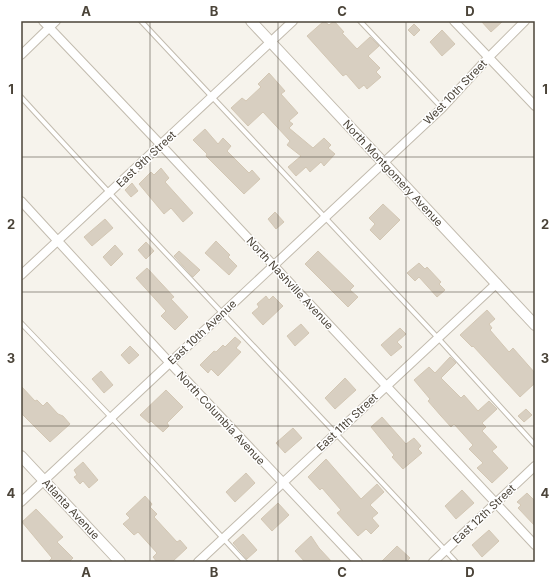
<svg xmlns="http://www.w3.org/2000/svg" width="556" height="583" font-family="Inter,sans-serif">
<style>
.building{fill:#d8cfc1;stroke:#d3c7b4}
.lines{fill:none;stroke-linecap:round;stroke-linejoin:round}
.service-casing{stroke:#c2bbae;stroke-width:6}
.minor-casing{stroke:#c2bbae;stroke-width:10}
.tertiary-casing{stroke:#c2bbae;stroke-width:12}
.service{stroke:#fff;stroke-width:4}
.minor{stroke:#fff;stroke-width:8}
.tertiary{stroke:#fff;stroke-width:10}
.grid{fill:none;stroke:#4b4439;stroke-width:1;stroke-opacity:0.55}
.labels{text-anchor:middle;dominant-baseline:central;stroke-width:3;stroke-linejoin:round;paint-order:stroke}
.street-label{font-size:11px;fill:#4b4439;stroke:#fff}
.neatline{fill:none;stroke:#4b4439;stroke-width:1.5}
.grid-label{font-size:13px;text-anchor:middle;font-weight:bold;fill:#4b4439}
</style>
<rect width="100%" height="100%" fill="#f6f3ec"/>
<!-- building -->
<path class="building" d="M324,21L329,25L334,21L344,32L342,33L357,49L370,37L379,46L368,56L380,68L376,72L381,77L367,89L364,85L359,89L346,74L343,76L307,36Z
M481,21H503L491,32Z
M414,24L420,30L414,36L408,30Z
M442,30L455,44L442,56L430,42Z
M269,73L285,91L281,94L298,113L289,121L293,124L289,128L313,148L324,138L331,145L328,148L335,154L324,166L321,162L310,172L306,167L296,176L288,167L301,156L287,145L290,141L263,112L248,126L231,108L242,98L246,101L261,87L258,84Z
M205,129L218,144L223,138L231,146L227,151L249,173L252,170L260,179L244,194L206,156L207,154L193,140Z
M161,168L169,178L165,182L193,213L183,222L171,208L164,214L139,184L151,172L154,175Z
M132,183L138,191L131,197L125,190Z
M383,204L400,220L380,240L370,230L375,224L369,218Z
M275,212L284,222L276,229L268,219Z
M105,219L113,228L92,246L84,237Z
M216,241L230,255L228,257L237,266L229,275L205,253Z
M146,242L154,251L146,259L138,250Z
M115,245L123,254L111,266L103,257Z
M179,251L200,270L193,277L174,256Z
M318,251L354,286L350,290L358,297L348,307L305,264Z
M419,263L425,269L427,267L441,282L439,284L445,290L437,297L419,277L415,281L407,273Z
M147,268L174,297L171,299L188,317L175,330L161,316L166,311L136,278Z
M266,296L269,300L273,296L283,306L263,325L252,313L259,307L257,304Z
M487,310L495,319L489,324L492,328L490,330L509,352L513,348L535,373V383L520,397L473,346L472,347L460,335Z
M301,324L309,333L295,346L287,336Z
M400,328L406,334L397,342L402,347L391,356L381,345Z
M235,337L241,342L236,348L241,352L218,376L211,369L208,373L200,365L214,351L216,352L223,345L225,347Z
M130,346L139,355L129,364L121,355Z
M450,357L456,363L441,378L461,398L464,395L478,411L489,401L497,409L482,423L486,427L482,431L497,447L492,451L508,468L492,483L477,468L483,463L469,449L473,445L454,424L451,427L441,416L428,401L430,399L414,380L429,367L435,373Z
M101,371L113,385L104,393L92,379Z
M345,378L356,390L335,409L325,398Z
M21,386L35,401L37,400L43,406L47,402L58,414L63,416L70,424L50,442L21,413Z
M166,390L183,407L167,423L169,426L163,432L151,421L149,423L140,415Z
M526,409L532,415L524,422L518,416Z
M382,417L406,444L414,438L421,446L418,449L422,453L403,469L392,457L394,455L371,427Z
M293,428L302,438L285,453L276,443Z
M326,459L361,499L377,484L384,492L370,505L378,513L372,518L379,526L371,534L366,529L358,536L337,513L341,510L322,488L320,490L308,477Z
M83,462L98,480L89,488L83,481L80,484L74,477L77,475L74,470Z
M246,473L255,483L235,502L226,492Z
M462,490L474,503L456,519L445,506Z
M527,493L535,501V526L518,508L521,505L517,502Z
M145,496L152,504L150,507L157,514L154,517L177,542L180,540L187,548L172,562H157L153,557L157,553L138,532L134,535L123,524L130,518L126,514Z
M278,503L289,515L272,531L261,519Z
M36,509L63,537L57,542L73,558L69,562H48L52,558L22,522Z
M489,530L499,541L482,557L472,545Z
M243,534L257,550L247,559L233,543Z
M311,536L319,548L332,562H305L295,551Z
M397,546L410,558L406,562H381Z"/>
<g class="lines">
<!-- service casing -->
<g class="service-casing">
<path id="service" d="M141,21L438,338L535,445
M360,21L442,108
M21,97C164,254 312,406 456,562
M21,323L111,417L245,562"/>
</g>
<!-- minor casing -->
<g class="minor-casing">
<path id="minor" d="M43,21L161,145L535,545
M454,21L535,106
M21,55L56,21
M21,201L170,363L358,562
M21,275L293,21
M21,502L442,108L488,58L525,21
M198,562L497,283
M433,562L535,466"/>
</g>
<!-- tertiary casing -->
<g class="tertiary-casing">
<path id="tertiary" d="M251,21L535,325
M21,456L120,562"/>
</g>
<!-- service -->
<use href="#service" class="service"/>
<!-- minor -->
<use href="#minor" class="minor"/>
<!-- tertiary -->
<use href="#tertiary" class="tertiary"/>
</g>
<!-- grid -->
<path class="grid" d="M150,21V562M278,21V562M406,21V562M21,157H535M21,292H535M21,426H535"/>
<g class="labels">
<!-- street labels -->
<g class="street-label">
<text transform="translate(455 92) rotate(-46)">West 10th Street</text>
<text transform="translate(146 159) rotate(-43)">East 9th Street</text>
<text transform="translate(393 173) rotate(47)">North Montgomery Avenue</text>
<text transform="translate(290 283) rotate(47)">North Nashville Avenue</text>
<text transform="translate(202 332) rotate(-43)">East 10th Avenue</text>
<text transform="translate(221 418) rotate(47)">North Columbia Avenue</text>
<text transform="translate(347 422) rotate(-43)">East 11th Street</text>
<text transform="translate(71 509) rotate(47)">Atlanta Avenue</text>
<text transform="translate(484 514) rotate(-43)">East 12th Street</text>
</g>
</g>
<!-- border -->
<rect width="556" height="583" fill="none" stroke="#ffffff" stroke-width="44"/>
<rect x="22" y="22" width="512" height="539" class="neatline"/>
<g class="grid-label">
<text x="86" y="16">A</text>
<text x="214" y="16">B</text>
<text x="342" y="16">C</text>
<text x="470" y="16">D</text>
<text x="11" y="94">1</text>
<text x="545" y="94">1</text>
<text x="11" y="229">2</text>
<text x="545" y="229">2</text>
<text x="11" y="363">3</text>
<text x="545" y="363">3</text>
<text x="11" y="498">4</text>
<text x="545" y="498">4</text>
<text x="86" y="577">A</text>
<text x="214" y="577">B</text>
<text x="342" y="577">C</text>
<text x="470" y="577">D</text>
</g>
</svg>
